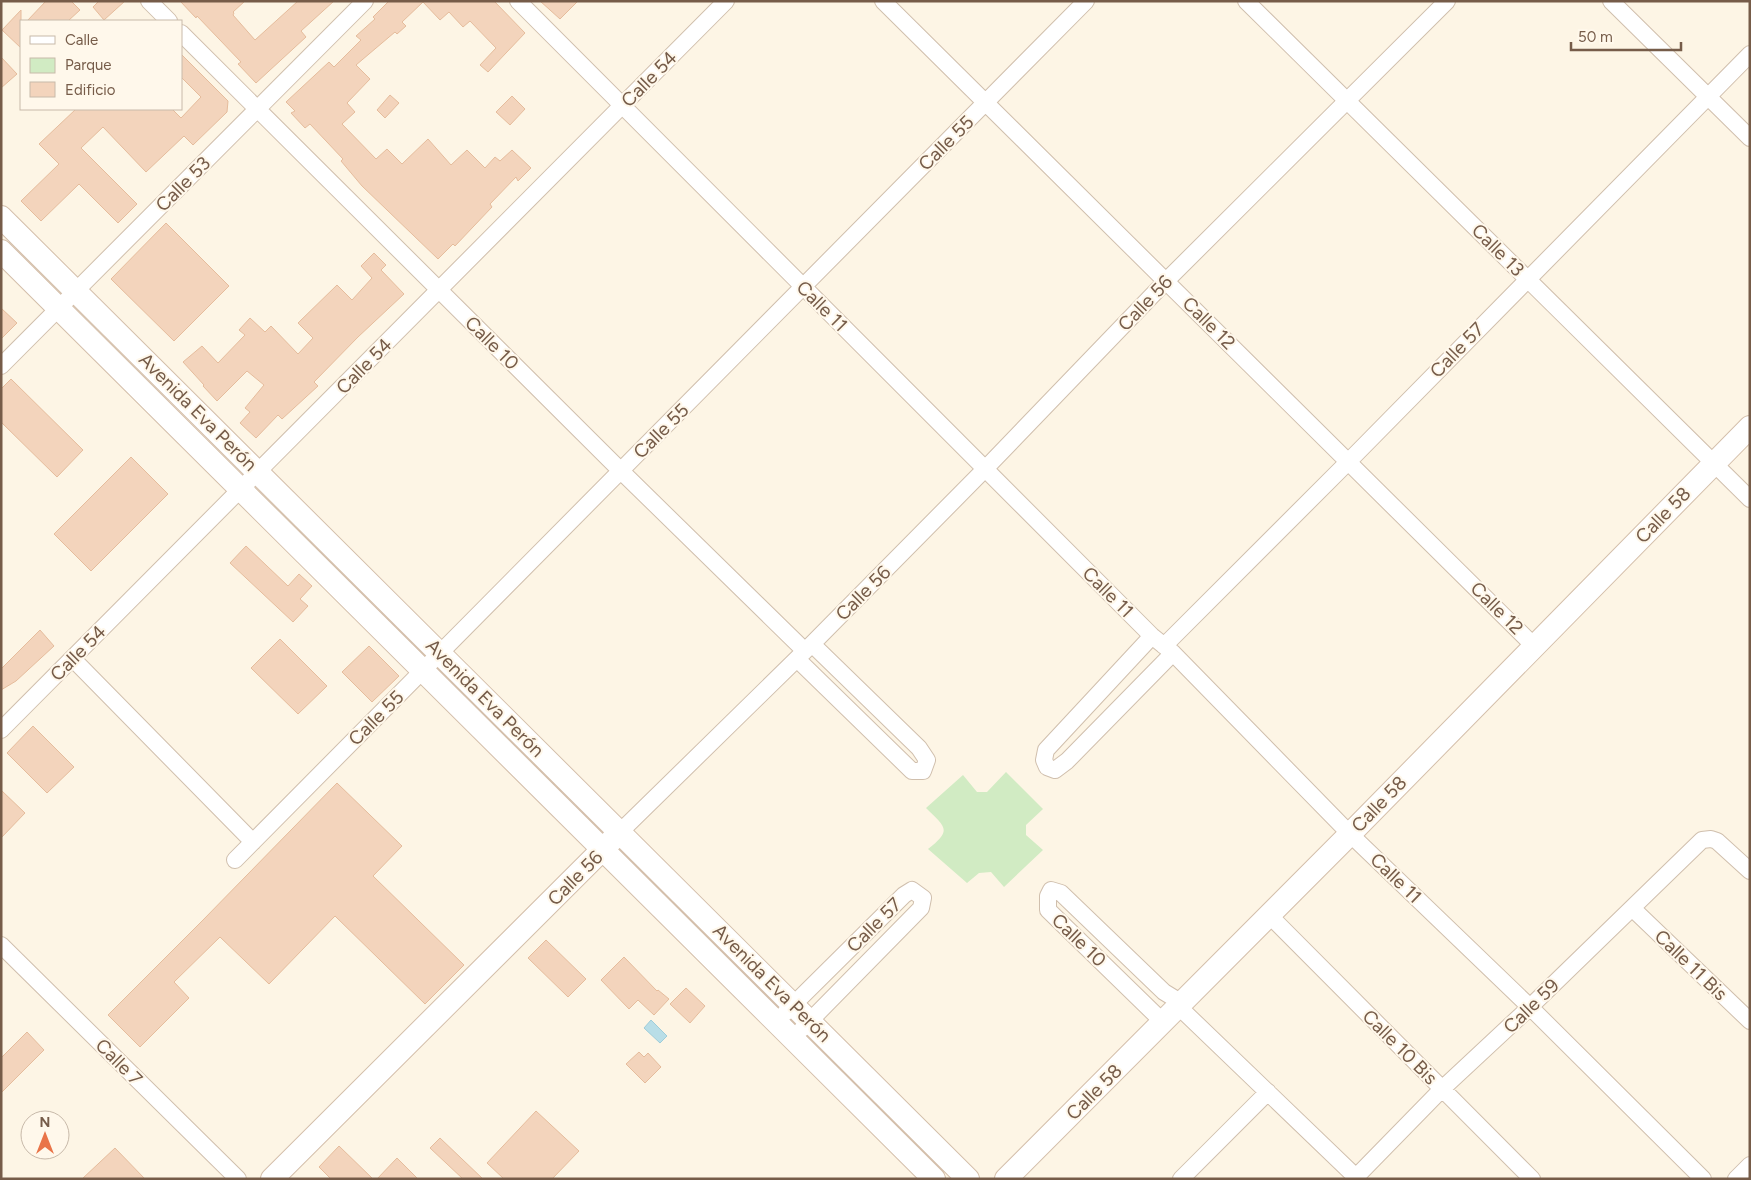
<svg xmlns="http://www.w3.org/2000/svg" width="1751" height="1180" font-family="Figtree,sans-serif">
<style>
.green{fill:#d1ebc3}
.water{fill:#b9dee7;stroke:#9fcdd9}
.building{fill:#f3d4bc;stroke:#e5bc9c}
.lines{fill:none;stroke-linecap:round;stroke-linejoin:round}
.street-casing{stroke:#d0bfad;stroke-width:18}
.secondary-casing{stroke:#d4bfab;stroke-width:24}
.street{stroke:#fff;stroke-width:16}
.secondary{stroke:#fff;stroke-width:22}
.labels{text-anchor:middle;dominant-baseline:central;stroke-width:4;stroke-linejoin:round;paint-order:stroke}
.street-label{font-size:19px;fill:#765c49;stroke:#fff8eb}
</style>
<rect width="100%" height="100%" fill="#fdf5e5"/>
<!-- green -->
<path class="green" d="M1006,772L1043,809L1026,825V835L1043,850L1004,887L991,872L979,873L967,883L928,849C953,830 945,827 926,808L963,775L977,792H987Z"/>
<!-- water -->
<path class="water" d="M651,1020L667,1036L660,1043L644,1028Z"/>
<!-- building -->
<path class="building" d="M46,1H71L80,10L68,21H27Z
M99,1H125L104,20L93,7Z
M180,1H245L233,12L234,13L233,15L255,40L298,1H334L301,31L306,37L256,83L238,64L241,62L197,16L196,18Z
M389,1H494L525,33L488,72L480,65L496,48L470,21L463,27L449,12L440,20L423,2L402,22L406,26L397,34L395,32L356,65L370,79L347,103L355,112L342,124L376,159L387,149L402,164L428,139L451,165L467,150L485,168L495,157L500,161L512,150L531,168L518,181L516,177L490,204L492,207L455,246L453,244L438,259L362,186L341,161L343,159L310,124L305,128L291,113L295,111L286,102L329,62L334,67L361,40L356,36L375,19L373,17Z
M540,1H578L560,19Z
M21,10V48L2,30Z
M181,54L228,101L227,112L193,145L184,136L146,172L103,127L81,148L137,204L118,223L79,184L41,221L21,201L59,164L39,144L76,109H172L181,118L201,97L181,77Z
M1,57L17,74L1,88Z
M390,95L399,103L385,118L377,110Z
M512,96L525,109L510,125L496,112Z
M166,223L229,286L174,341L111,279Z
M374,253L386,265L381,270L404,294L358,337L314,382L318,386L282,419L278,415L256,438L240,423L250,412L245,408L264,385L247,371L217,401L203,386L204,385L183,362L202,346L218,363L245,335L239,330L250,318L265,332L271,326L298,354L313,338L298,323L337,285L352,300L372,278L361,266Z
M1,308L17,323L1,339Z
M11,379L83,450L57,477L1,422V389Z
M131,457L168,494L91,571L54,534Z
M246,546L288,586L299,574L312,586L300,599L308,606L293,622L230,563Z
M40,630L54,646L16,681L1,690V669Z
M280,639L327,686L298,714L251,668Z
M369,646L399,676L372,702L342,672Z
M33,726L74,767L47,793L7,753Z
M337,783L402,846L373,876L464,965L425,1004L335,916L269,984L220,937L174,982L189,998L140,1047L108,1015L203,920Z
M1,790L25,813L1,838Z
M546,940L586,979L568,997L528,958Z
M624,957L657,991L658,990L669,999L654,1015L638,1000L629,1009L601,980Z
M686,988L705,1006L690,1023L670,1004Z
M27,1032L44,1050L1,1093V1058Z
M639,1052L644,1057L648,1053L661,1067L645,1083L626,1064Z
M536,1111L579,1151L552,1179H504L487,1163Z
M440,1138L483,1179H463L430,1148Z
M339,1146L373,1179H331L319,1167Z
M115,1148L145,1179H82Z
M397,1158L418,1179H377Z"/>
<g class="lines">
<!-- street casing -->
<g class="street-casing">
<path id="street" d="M149,1L169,21
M518,1L1152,636L1173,653L1350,834L1530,1007L1703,1179
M883,1L1534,646
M1246,1L1750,499
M1611,1L1750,138
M181,33L621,471L805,651
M1,366L365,1
M1152,636L1046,750L1044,760L1047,767L1055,770L1067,761L1173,653
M1164,646L1348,462L1750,54
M73,659L253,842
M797,659L912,771H923L927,760L919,748L812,644
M1,730L726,1
M620,832L812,644L985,469L1166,281L1447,1
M235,860L1086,1
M1632,908L1750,1021
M1269,915L1532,1179
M1,945L238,1179
M1179,1007L1358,1179
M785,1013L904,895L912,890L923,898L921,908L802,1029
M1163,1022L1048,910V896L1051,890L1061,893L1164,992L1182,1003
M1181,1179L1268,1092
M1354,1179L1442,1089L1530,1007L1702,840L1711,839L1717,841L1750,871
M1736,1179L1750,1165"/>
</g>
<!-- secondary casing -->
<g class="secondary-casing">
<path id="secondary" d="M1,217L968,1179
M1,251L934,1179
M272,1179L614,838
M1006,1179L1350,834L1750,427"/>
</g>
<!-- street -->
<use href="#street" class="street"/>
<!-- secondary -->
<use href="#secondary" class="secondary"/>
</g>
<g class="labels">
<!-- street labels -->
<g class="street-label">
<text transform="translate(649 79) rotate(-45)">Calle 54</text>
<text transform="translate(946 143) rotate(-45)">Calle 55</text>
<text transform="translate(183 184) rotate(-45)">Calle 53</text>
<text transform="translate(1498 250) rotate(45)">Calle 13</text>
<text transform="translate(1145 303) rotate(-46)">Calle 56</text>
<text transform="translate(822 306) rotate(45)">Calle 11</text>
<text transform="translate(1209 323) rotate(45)">Calle 12</text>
<text transform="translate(492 343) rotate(45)">Calle 10</text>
<text transform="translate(1457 350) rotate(-46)">Calle 57</text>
<text transform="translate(364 366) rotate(-45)">Calle 54</text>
<text transform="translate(198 412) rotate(45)">Avenida Eva Perón</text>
<text transform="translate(661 431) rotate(-45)">Calle 55</text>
<text transform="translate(1663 515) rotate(-46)">Calle 58</text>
<text transform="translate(1108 592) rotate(45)">Calle 11</text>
<text transform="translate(863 593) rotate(-45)">Calle 56</text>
<text transform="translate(1497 608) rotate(45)">Calle 12</text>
<text transform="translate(78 653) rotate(-45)">Calle 54</text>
<text transform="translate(485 698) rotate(45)">Avenida Eva Perón</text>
<text transform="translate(376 718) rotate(-45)">Calle 55</text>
<text transform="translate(1379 804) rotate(-46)">Calle 58</text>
<text transform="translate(575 878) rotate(-45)">Calle 56</text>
<text transform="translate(1396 878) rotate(44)">Calle 11</text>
<text transform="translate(874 925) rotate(-45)">Calle 57</text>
<text transform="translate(1079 940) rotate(44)">Calle 10</text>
<text transform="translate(1691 965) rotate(44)">Calle 11 Bis</text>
<text transform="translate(772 983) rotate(45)">Avenida Eva Perón</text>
<text transform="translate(1531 1006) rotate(-44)">Calle 59</text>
<text transform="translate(1400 1047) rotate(45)">Calle 10 Bis</text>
<text transform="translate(119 1062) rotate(45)">Calle 7</text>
<text transform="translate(1094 1092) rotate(-45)">Calle 58</text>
</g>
</g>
<!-- border -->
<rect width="1751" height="1180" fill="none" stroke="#765c49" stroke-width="5"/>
<!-- legend -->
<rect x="20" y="20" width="162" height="90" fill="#fff8eb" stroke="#c8baaa"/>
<rect x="30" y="36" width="25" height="8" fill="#ffffff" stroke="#c8baaa"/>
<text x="65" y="45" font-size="15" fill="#765c49">Calle</text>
<rect x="30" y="58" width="25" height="15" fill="#d1ebc3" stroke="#c8baaa"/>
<text x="65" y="70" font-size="15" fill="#765c49">Parque</text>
<rect x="30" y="82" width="25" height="15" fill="#f3d4bc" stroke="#c8baaa"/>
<text x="65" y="95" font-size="15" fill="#765c49">Edificio</text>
<!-- north arrow -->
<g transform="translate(45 1135)"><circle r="24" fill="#fff8eb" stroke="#c8baaa"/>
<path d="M0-4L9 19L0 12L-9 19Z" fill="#e97448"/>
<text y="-8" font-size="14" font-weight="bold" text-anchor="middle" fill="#765c49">N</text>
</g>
<!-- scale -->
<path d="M1571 42v8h110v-8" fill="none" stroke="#765c49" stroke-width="2.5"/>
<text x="1578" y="42" font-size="15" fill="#765c49" stroke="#fff8eb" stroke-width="4" paint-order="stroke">50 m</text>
</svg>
